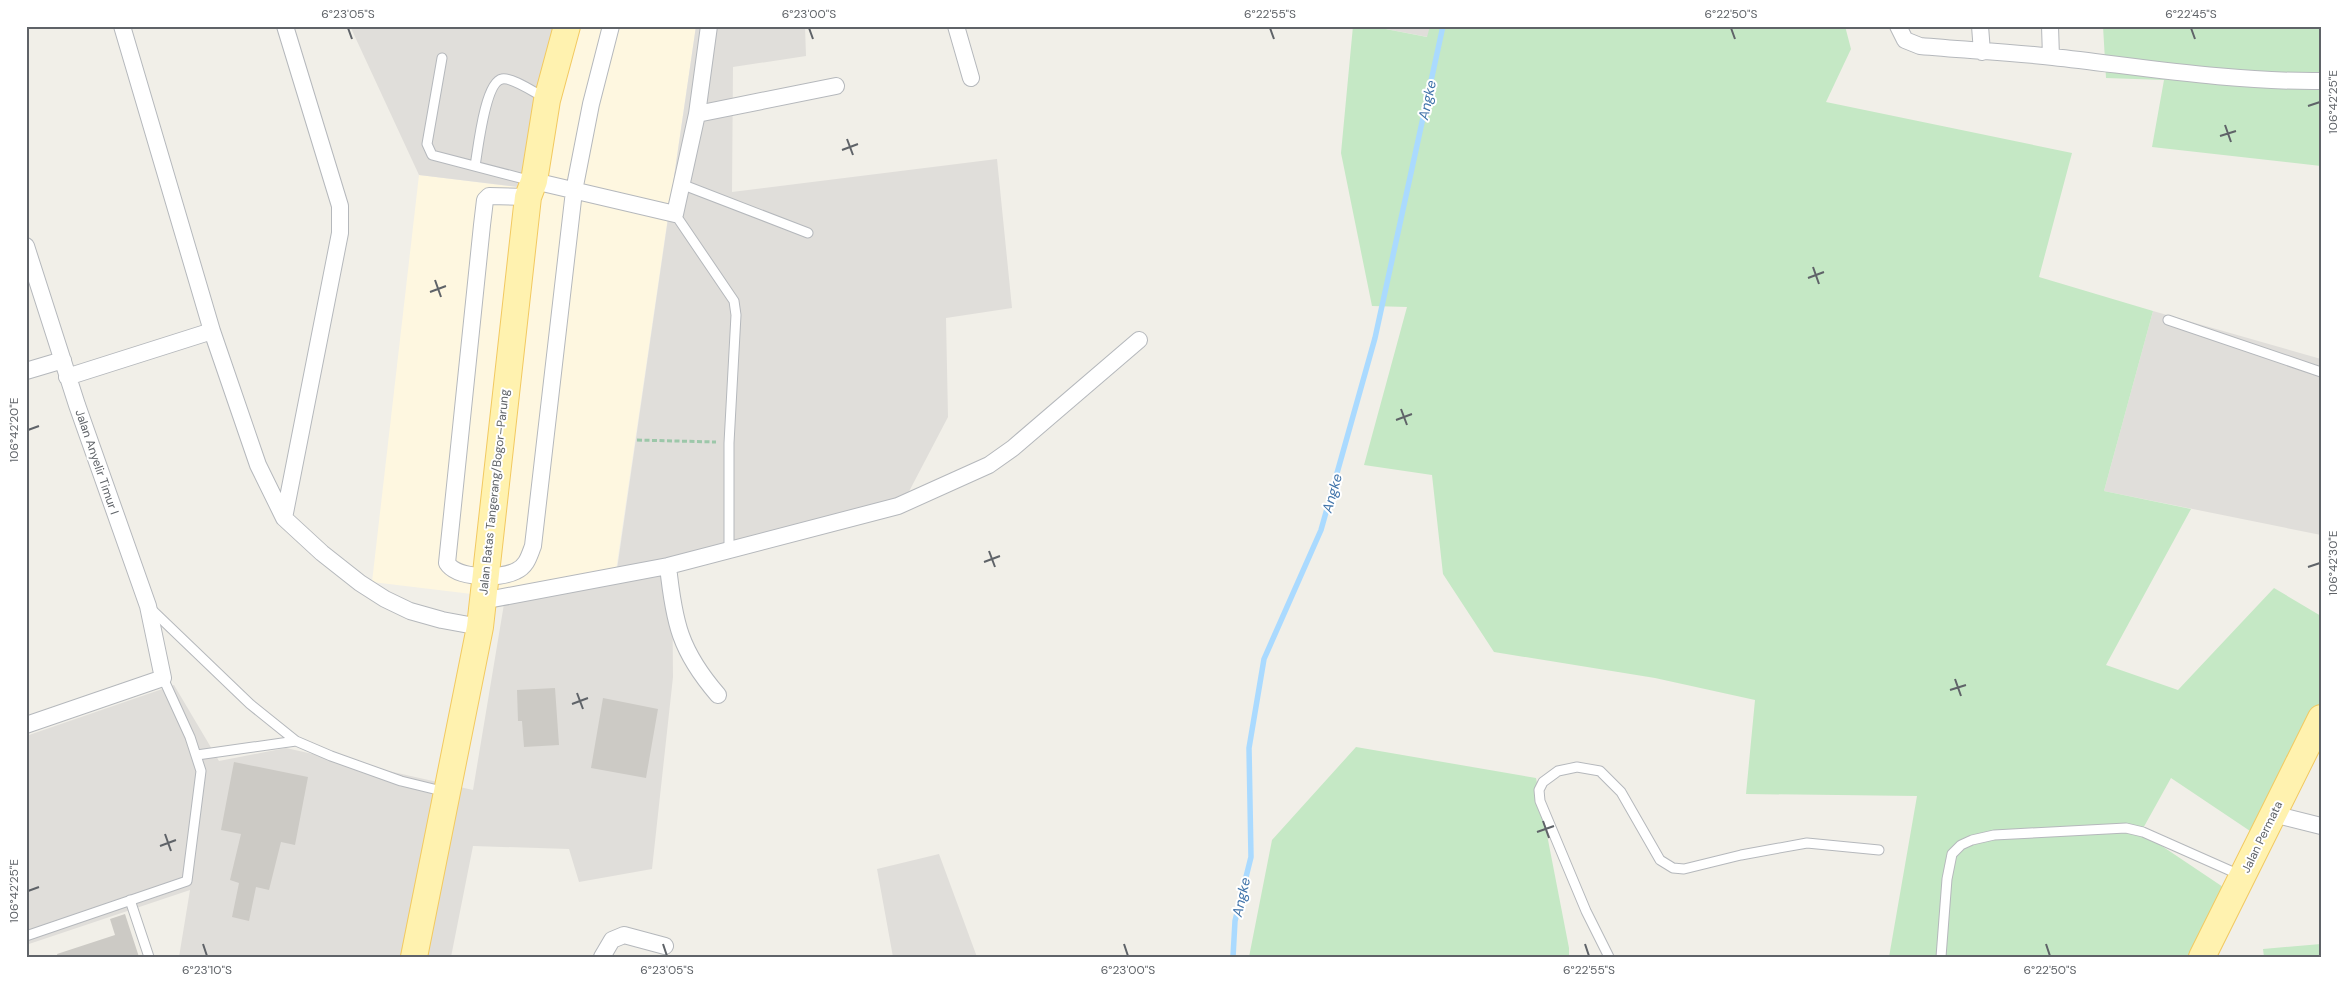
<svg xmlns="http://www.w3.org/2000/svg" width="2347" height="983" font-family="'DM Sans',sans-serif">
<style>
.commercial{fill:#fef7e0}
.industrial{fill:#e0deda}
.green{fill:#c5e8c5}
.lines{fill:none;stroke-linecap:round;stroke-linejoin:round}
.stream{stroke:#aadaff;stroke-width:5.5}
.building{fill:#cccac5}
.service-casing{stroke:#b5b8bc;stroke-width:11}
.minor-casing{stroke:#b5b8bc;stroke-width:18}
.primary-casing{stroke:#f2c960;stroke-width:28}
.path{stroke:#9cc7a9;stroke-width:3;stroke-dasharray:5 2.5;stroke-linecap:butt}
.service{stroke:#fff;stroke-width:9}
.minor{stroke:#fff;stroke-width:16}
.primary{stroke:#fff2af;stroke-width:26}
.ticks{fill:none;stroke:#5f6368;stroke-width:2}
.labels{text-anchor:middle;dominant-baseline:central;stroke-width:4;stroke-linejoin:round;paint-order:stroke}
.street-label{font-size:12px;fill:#5f6368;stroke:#fff}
.water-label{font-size:14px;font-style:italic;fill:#4174aa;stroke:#fff}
.neatline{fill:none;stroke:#5f6368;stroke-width:2}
.ticks-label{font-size:12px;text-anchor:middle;fill:#5f6368}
</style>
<rect width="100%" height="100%" fill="#f1efe8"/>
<!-- commercial -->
<path class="commercial" d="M576,26H696L614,584L505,598L372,582L419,175L533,189Z"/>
<!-- industrial -->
<path class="industrial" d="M350,26H576L534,189L419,175Z
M696,26H805L806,56L733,67L732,192L997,159L1012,308L946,318L948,417L903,503L672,560L673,677L652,869L579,882L569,849L473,846L451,957H179L190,890L26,945V736L174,685L219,761L286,748L473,790L505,598L615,583Z
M1370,26H1430L1428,37Z
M2153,311L2321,359V535L2104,491Z
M939,854L977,957H893L877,869Z"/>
<!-- green -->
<path class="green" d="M1353,26H1370L1427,37L1430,26H1845L1851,49L1826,102L2072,153L2039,277L2153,311L2104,491L2191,509L2106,665L2178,690L2274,588L2321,616V720L2256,835L2171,778L2141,832L2226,889L2192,957H1889L1917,796L1746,794L1755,700L1655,678L1494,652L1443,574L1432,475L1364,465L1407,307L1372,306L1341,153Z
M2103,26H2321V166L2152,147L2164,80L2106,78Z
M1356,747L1536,778L1569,948V957H1249L1272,840Z
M2321,944V957H2264L2263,949Z"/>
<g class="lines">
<!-- stream -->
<path class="stream" d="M1233,957L1235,921L1251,857L1249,748L1264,659L1321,530L1375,338L1443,26"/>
</g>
<!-- building -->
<path class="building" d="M555,688L559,745L524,747L522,721H518L517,690Z
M603,698L658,709L646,778L591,768Z
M234,762L308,777L295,845L281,842L269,890L256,887L249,921L232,917L239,883L230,880L241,834L221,830Z
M125,914L139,957H58L57,954L115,935L110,919Z"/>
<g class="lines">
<!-- service casing -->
<g class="service-casing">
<path id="service" d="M442,58L427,144L432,155L532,181
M475,166C478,149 485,82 502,79C512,77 535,93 545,98
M681,184L808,233
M675,214L734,301L736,315L729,443V549
M2168,320L2321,372
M151,609L250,704L296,741L331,756L401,781L446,792
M197,755L296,741
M130,900L149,957
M26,936L187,881L201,771L190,737L163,678
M1609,957L1586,911L1540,801L1539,790L1543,782L1558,771L1577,767L1600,771L1621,792L1660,860L1673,868L1684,869L1741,855L1807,843L1879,850
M1941,957L1947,879L1952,854L1961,845L1972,840L1994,835L2126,828L2143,832L2240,875"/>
</g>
<!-- minor casing -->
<g class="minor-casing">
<path id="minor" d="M122,26L212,331L258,465L284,518L322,553L360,583L385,599L410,611L442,620L480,627
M956,26L971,78
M1898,26L1905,40L1920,46C1964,50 2009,52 2053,57C2142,67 2231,82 2321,81
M1980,26L1982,52
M2050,26L2051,57
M697,114L836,86
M534,181L675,214L697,114L709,26
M528,197L489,196L485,200L482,225L447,563C457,579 500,579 516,571C527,566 529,556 533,546L574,191L591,104L611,26
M26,246L77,405L148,606L163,678L26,725
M26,371L63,360
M67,377L212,331
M284,518L340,233V206L285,26
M668,566C674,623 680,651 718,695
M482,601L668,566L898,506L989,465L1013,448L1139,340
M2273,814L2321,826
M602,957L612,940L624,935L665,946"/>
</g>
<!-- primary casing -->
<g class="primary-casing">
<path id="primary" d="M414,957L480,627L528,197L534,181L547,100L567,26
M2202,957L2321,718"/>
</g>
<!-- path -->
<path class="path" d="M637,440L716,442"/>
<!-- service -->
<use href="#service" class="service"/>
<!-- minor -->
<use href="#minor" class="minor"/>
<!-- primary -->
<use href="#primary" class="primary"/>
</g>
<!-- ticks -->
<path class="ticks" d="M348,28L352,39M809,28L813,39M1270,28L1274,39M1731,28L1735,39M2191,28L2195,39M2308,106L2320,102M2225,125L2231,142M2220,136L2236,131M847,139L853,155M842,150L858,144M1813,267L1819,284M1808,278L1824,272M435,280L441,297M430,292L446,286M1401,409L1407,425M1396,420L1412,414M28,430L39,426M989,551L995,567M984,562L1000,556M2308,567L2320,563M1955,679L1961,696M1950,690L1966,685M577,693L583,709M572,704L588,698M1543,821L1549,838M1537,832L1554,826M165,834L171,851M160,846L176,840M28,891L39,887M203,944L207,956M663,944L667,956M1124,944L1128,956M1585,944L1589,956M2046,944L2050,956"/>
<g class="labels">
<!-- street labels -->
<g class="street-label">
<text transform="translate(97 462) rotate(71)">Jalan Anyelir Timur I</text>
<text transform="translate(494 492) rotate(-84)">Jalan Batas Tangerang/Bogor–Parung</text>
<text transform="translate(2262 837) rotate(-64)">Jalan Permata</text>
</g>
<!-- water labels -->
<g class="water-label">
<text transform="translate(1427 100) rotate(-78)">Angke</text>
<text transform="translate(1332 493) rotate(-74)">Angke</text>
<text transform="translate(1241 897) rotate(-77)">Angke</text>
</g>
</g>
<!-- border -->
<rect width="2347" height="983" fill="none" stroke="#ffffff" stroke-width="55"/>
<rect x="28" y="28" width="2292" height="928" class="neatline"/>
<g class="ticks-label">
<text x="348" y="18">6°23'05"S</text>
<text x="809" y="18">6°23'00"S</text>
<text x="1270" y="18">6°22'55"S</text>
<text x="1731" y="18">6°22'50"S</text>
<text x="2191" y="18">6°22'45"S</text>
<text transform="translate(2333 102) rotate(-90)" y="4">106°42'25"E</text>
<text transform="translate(14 430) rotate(-90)" y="4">106°42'20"E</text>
<text transform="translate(2333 563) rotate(-90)" y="4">106°42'30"E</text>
<text transform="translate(14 891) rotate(-90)" y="4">106°42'25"E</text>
<text x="207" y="974">6°23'10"S</text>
<text x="667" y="974">6°23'05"S</text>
<text x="1128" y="974">6°23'00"S</text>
<text x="1589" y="974">6°22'55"S</text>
<text x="2050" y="974">6°22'50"S</text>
</g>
</svg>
